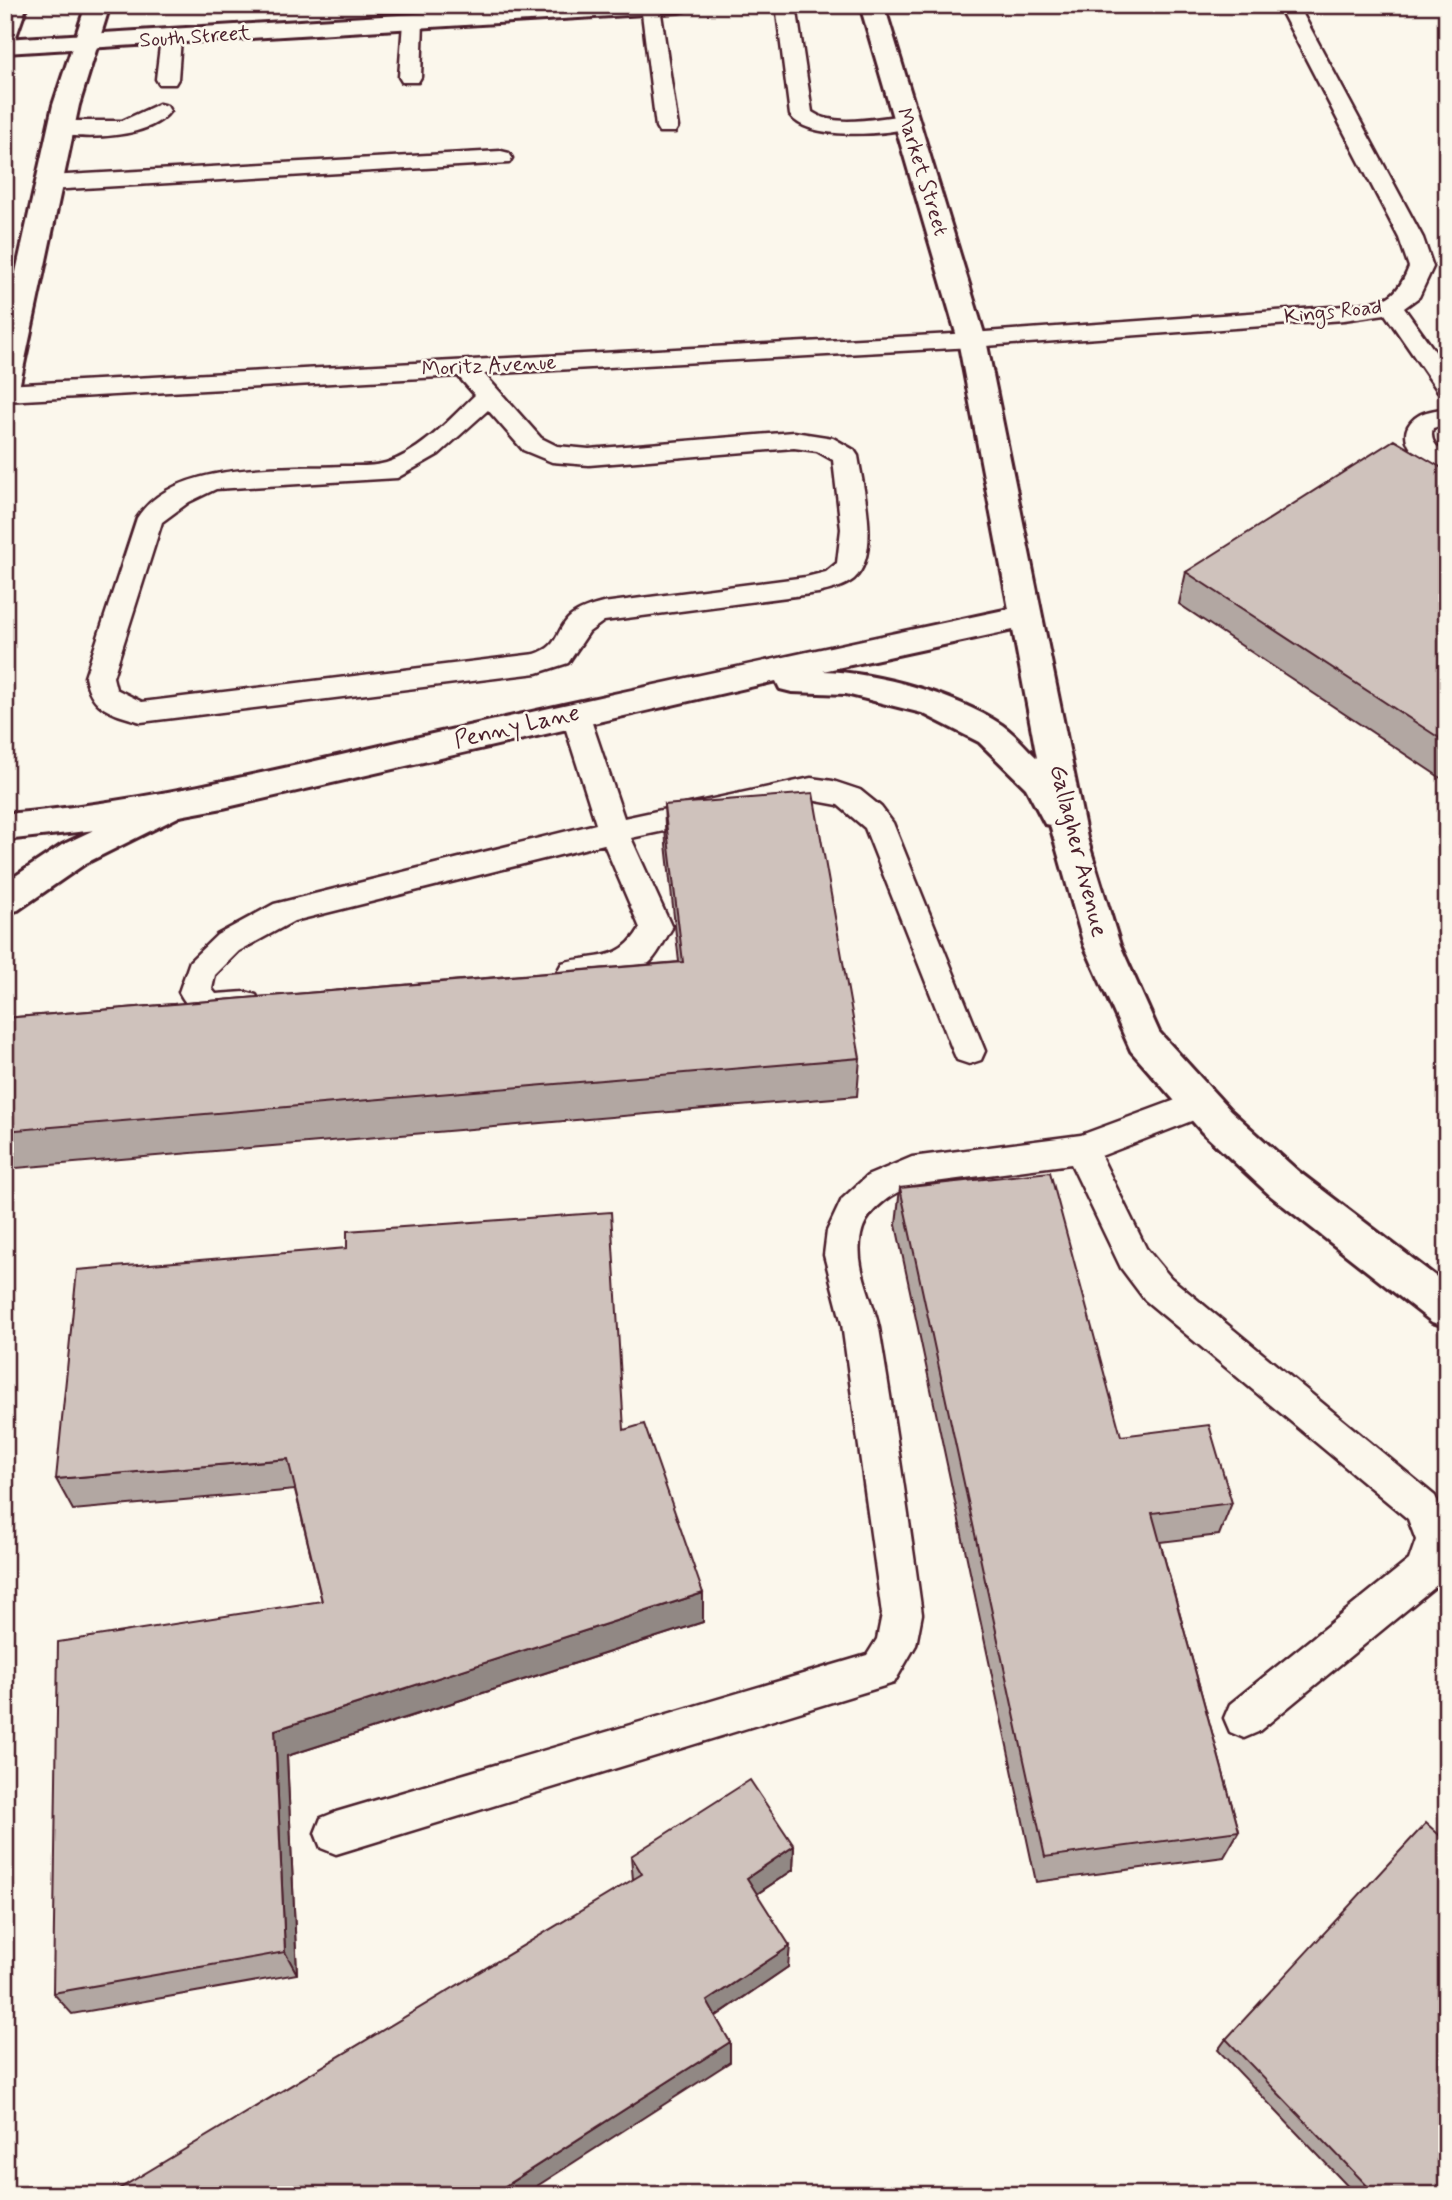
<svg xmlns="http://www.w3.org/2000/svg" width="1452" height="2200" font-family="Mynerve,sans-serif">
<style>
.lines{fill:none;stroke-linecap:round;stroke-linejoin:round}
.service-casing{stroke:#4a1f2b;stroke-width:5}
.minor-casing{stroke:#4a1f2b;stroke-width:6}
.tertiary-casing{stroke:#4a1f2b;stroke-width:6}
.secondary-casing{stroke:#4a1f2b;stroke-width:6}
.service{fill:#fbf7ec;fill-rule:evenodd}
.minor{fill:#fbf7ec;fill-rule:evenodd}
.tertiary{fill:#fbf7ec;fill-rule:evenodd}
.secondary{fill:#fbf7ec;fill-rule:evenodd}
.wall{fill:#b2a7a2;stroke:#4a1f2b;stroke-width:2}
.shaded-wall{fill:#918884;stroke:#4a1f2b;stroke-width:2}
.building{fill:#cfc2bc;stroke:#4a1f2b;stroke-width:2}
.labels{text-anchor:middle;dominant-baseline:central;stroke-width:5;stroke-linejoin:round;paint-order:stroke}
.far-street-label{font-size:21px;fill:#4a1f2b;stroke:#fbf7ec}
.street-label{font-size:24px;fill:#4a1f2b;stroke:#fbf7ec}
</style>
<rect width="100%" height="100%" fill="#fbf7ec"/>
<filter id="ink" filterUnits="userSpaceOnUse"><feTurbulence type="fractalNoise" baseFrequency=".0143" numOctaves="2"/><feDisplacementMap in="SourceGraphic" scale="14" xChannelSelector="R" yChannelSelector="G"/><feConvolveMatrix kernelMatrix="1 2 1 2 8 2 1 2 1" color-interpolation-filters="sRGB"/></filter>
<g filter="url(#ink)">
<g class="lines">
<!-- service casing -->
<g class="service-casing">
<path id="service" d="M641,5L660,7L678,127L675,132H659L656,127Z
M776,5H796L812,112C836,129 879,117 907,115L915,117L918,122L915,127C886,134 809,142 790,115Z
M1278,5H1298L1423,238L1433,267L1419,297L1404,308L1447,368V393L1438,391L1385,314L1344,320L972,347L484,374L541,438L557,446L589,449L794,432L833,438L854,450L858,456C863,488 881,554 854,579C844,587 830,590 818,593L604,621L589,632L568,663L537,673L141,722C111,713 92,710 85,677L137,518C174,460 283,469 343,466C357,466 373,467 386,463C421,452 450,419 475,395L458,376L5,401V385L972,333L1344,306C1381,300 1394,305 1409,267L1399,238ZM488,410L523,450L552,462L589,465L794,448L817,451L833,460L841,529L837,563L826,572L806,577L603,603C591,606 577,610 568,619C554,635 559,646 535,654L142,702L116,689L113,677L162,522L189,502L216,489L397,478L439,454Z
M413,16L420,18L423,22L421,77L418,82H402L399,77L403,22L406,18Z
M171,32L178,34L181,38L178,79L175,84H159L156,79L161,38L164,34Z
M159,104L167,106L170,111C150,139 83,140 53,133L50,128L53,123L61,121H122Z
M501,151L509,153L512,158L509,163L49,190L41,188L38,183L41,178L49,176Z
M1447,408V424L1433,428C1429,441 1437,448 1447,454V473C1426,468 1389,440 1415,418C1423,411 1436,410 1447,408Z
M575,704L585,707L589,714L624,818L811,778L833,781L860,790L881,807L893,823L985,1051L981,1060L969,1064L957,1060L953,1051L865,828L838,805L811,800L631,838L672,928C665,939 660,951 651,961C631,981 587,989 562,981L557,972L562,963C595,953 619,964 640,928L604,844L294,921L239,951L215,975L212,989L216,994L245,992L256,995L261,1004L256,1013C223,1024 197,1026 179,992L190,961L217,935L274,904L596,824L561,714L565,707Z
M1200,1091L1212,1095L1217,1104L1212,1113L1101,1156L1146,1248L1171,1278L1435,1496C1450,1527 1452,1552 1438,1584L1258,1732L1244,1738L1230,1732L1224,1718L1230,1704L1409,1560L1416,1540L1408,1519L1145,1300L1121,1268L1071,1164L912,1185C890,1195 866,1210 861,1235C854,1267 873,1298 879,1328C895,1423 909,1519 922,1614L916,1645L894,1683L336,1854L321,1848L315,1833L321,1818L336,1812L867,1655L877,1639L882,1614L842,1324L824,1255L827,1231L842,1199L867,1176L912,1157L1081,1135Z"/>
</g>
<!-- minor casing -->
<g class="minor-casing">
<path id="minor" d="M562,5H690L686,10L678,12L5,53V39Z"/>
</g>
<!-- tertiary casing -->
<g class="tertiary-casing">
<path id="tertiary" d="M860,5H884L986,340L1087,838L1120,945L1159,1032L1230,1110L1299,1172L1447,1285V1327L1432,1322L1271,1196L1202,1132L1131,1051L1084,945L1050,825L1045,824L1026,788L979,742L922,713L846,694L792,692L780,689L776,681L223,808L114,828L5,840V814C154,802 296,765 441,732C630,690 819,649 1009,609L958,340ZM1013,630L1037,758C1026,748 1015,734 1002,725C955,694 879,673 823,671Z"/>
</g>
<!-- secondary casing -->
<g class="secondary-casing">
<path id="secondary" d="M5,5H27L14,42L5,44Z
M86,5H110L79,105L19,388L15,394L5,397V322L53,105Z
M170,794L182,797L187,806L182,815L86,863L18,910L5,914V883L62,845Z"/>
</g>
<!-- service -->
<use href="#service" class="service"/>
<!-- minor -->
<use href="#minor" class="minor"/>
<!-- tertiary -->
<use href="#tertiary" class="tertiary"/>
<!-- secondary -->
<use href="#secondary" class="secondary"/>
</g>
<!-- wall -->
<path class="wall" d="M1447,471V782L1179,604L1186,572Z
M664,805L860,1058L857,1096L5,1169V1018L679,962L666,844Z
M900,1188L1121,1436L1232,1503L1219,1535L1160,1542L1239,1831L1224,1857L1036,1882L896,1225Z
M625,1430L703,1593V1622L287,1756L297,1974L72,2014L53,1993L322,1601L295,1490L73,1510L56,1479Z
M794,1846L793,1870L757,1894L788,1967L715,2017L730,2042V2062L633,1880L631,1856Z
M1226,2039L1447,2195H1356L1218,2050Z"/>
<!-- shaded-wall -->
<path class="shaded-wall" d="M703,1593V1622L287,1756L297,1974L285,1952L275,1730Z
M794,1846L793,1870L746,1901L747,1878Z
M790,1946L788,1967L707,2022V2001Z
M730,2042V2062L523,2195H491Z"/>
<!-- building -->
<path class="building" d="M1394,440L1447,471V743L1186,572Z
M813,793L860,1058L5,1131V1018L683,962L664,805Z
M1050,1172L1121,1436L1209,1425L1232,1503L1152,1513L1239,1831L1045,1857L900,1188Z
M611,1212L624,1430L644,1424L703,1593L275,1730L285,1952L53,1993L58,1642L322,1601L288,1459L56,1479L77,1270L347,1248V1231Z
M750,1780L794,1846L747,1878L790,1946L707,2001L730,2042L491,2195H109L642,1874L631,1856Z
M1426,1823L1447,1842V2195H1376L1226,2039Z"/>
</g>
<g class="labels">
<!-- far-street labels -->
<g class="far-street-label">
<text transform="translate(195 37) rotate(-4)">South Street</text>
<text transform="translate(922 172) rotate(73)">Market Street</text>
<text transform="translate(1333 312) rotate(-6)">Kings Road</text>
<text transform="translate(489 366) rotate(-3)">Moritz Avenue</text>
</g>
<!-- street labels -->
<g class="street-label">
<text transform="translate(517 727) rotate(-13)">Penny Lane</text>
<text transform="translate(1078 851) rotate(76)">Gallagher Avenue</text>
</g>
</g>
<!-- margin -->
<rect width="1452" height="2200" fill="none" stroke="#fbf7ec" stroke-width="28"/>
<rect x="14" y="14" width="1424" height="2172" fill="none" stroke="#4a1f2b" stroke-width="2.5" filter="url(#ink)"/>
</svg>
